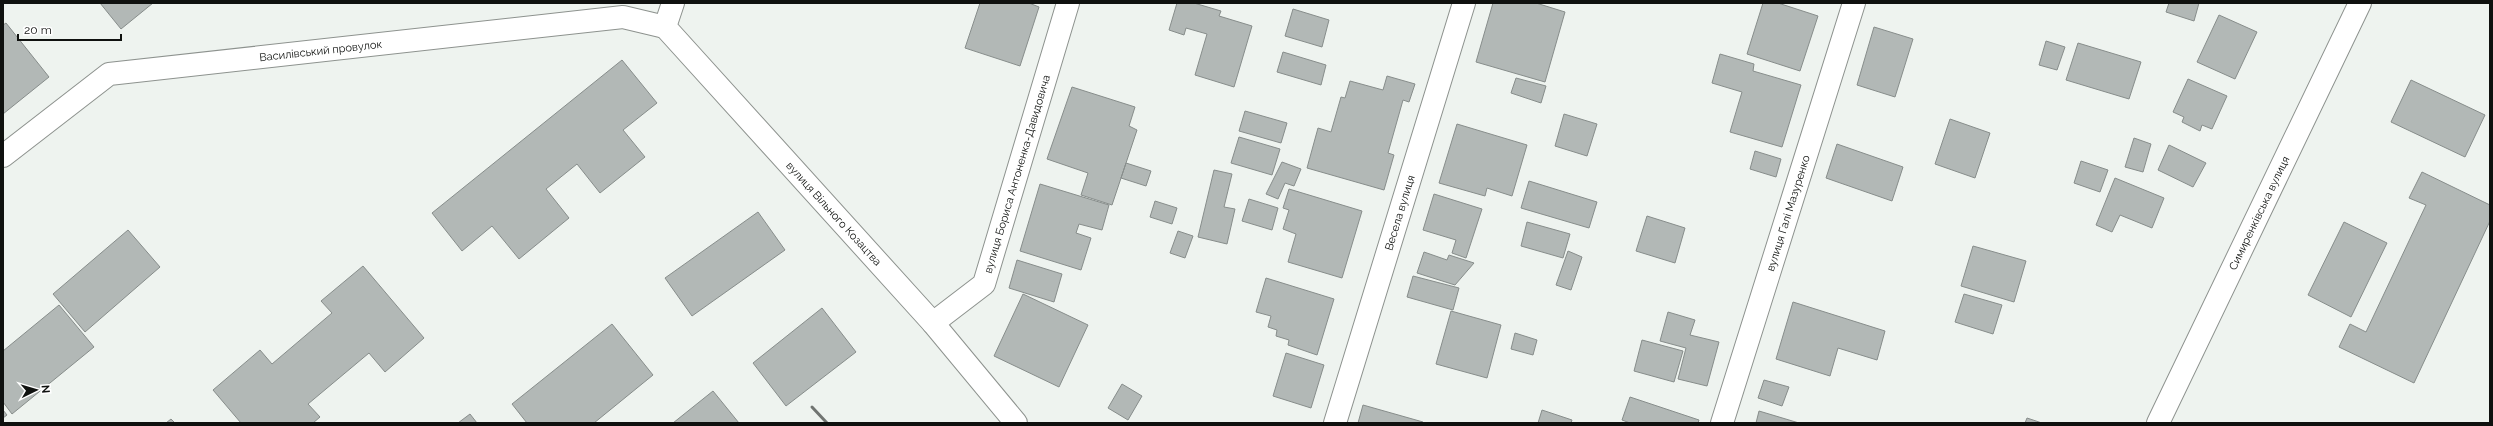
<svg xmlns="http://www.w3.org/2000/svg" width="2493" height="426" font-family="Raleway,sans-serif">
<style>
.building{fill:#b2b8b6;stroke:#878d8b}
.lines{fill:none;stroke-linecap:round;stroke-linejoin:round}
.street-casing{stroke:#8d928e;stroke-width:24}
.secondary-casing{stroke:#8d928e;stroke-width:24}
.street{stroke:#fff;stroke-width:22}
.secondary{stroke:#fff;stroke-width:22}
.rail{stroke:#707471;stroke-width:3}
.labels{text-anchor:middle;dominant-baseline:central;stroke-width:3.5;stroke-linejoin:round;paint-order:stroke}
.street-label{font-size:11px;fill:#0f110f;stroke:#fff}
</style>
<rect width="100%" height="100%" fill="#eef3ef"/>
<!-- building -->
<path class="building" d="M100,3H153L121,29Z
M980,3H1029L1039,7L1020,66L965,48Z
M1177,3H1194L1221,11L1219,16L1252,26L1234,87L1195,75L1207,34L1186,28L1184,35L1169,30Z
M1493,3H1536L1565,12L1545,82L1476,62Z
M1763,3H1778L1818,16L1800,71L1747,54Z
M2169,3H2199L2194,21L2166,12Z
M1293,9L1329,20L1322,47L1285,36Z
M2219,15L2257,32L2235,79L2197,62Z
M6,23L49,77L3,114V25Z
M1874,27L1913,39L1895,97L1857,85Z
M2046,41L2065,47L2057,70L2039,65Z
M2078,43L2141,62L2129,99L2066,80Z
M1283,52L1326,65L1321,85L1277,72Z
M1720,54L1754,64L1753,71L1801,85L1782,147L1730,132L1742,92L1712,83Z
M622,60L657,103L623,130L645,157L600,193L577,164L546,189L569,218L519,259L492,226L462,251L432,213Z
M1387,76L1415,84L1409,102L1403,100L1388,153L1394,155L1384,190L1307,168L1318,128L1331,132L1341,97L1345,98L1350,81L1383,90Z
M1516,78L1546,86L1541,103L1511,93Z
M2188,79L2227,96L2212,129L2202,125L2200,131L2182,122L2184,117L2173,112Z
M2411,80L2485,115L2465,157L2391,122Z
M1072,87L1135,107L1129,126L1137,130L1112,205L1081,195L1088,173L1047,159Z
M1245,111L1287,123L1281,143L1239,131Z
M1564,114L1597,124L1587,156L1555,146Z
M1950,119L1990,133L1975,178L1935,164Z
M1457,124L1527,145L1512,196L1487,188L1485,196L1439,183Z
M1239,137L1280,149L1272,175L1231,163Z
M2134,138L2151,144L2143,172L2125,167Z
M1837,144L1903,167L1892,201L1826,178Z
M2169,145L2206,163L2193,187L2158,170Z
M1755,151L1781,159L1776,177L1750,169Z
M2081,161L2108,170L2100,192L2074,183Z
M1282,162L1301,169L1294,186L1285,183L1278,199L1266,194Z
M1126,163L1151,171L1146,186L1121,178Z
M1214,170L1232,174L1224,207L1235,209L1227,244L1198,237Z
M2422,172L2490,205V221L2414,383L2339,347L2350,324L2366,332L2426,205L2409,198Z
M2115,178L2164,198L2152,228L2120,215L2112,232L2096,225Z
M1529,181L1597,202L1589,228L1521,208Z
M1040,184L1109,205L1102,230L1079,224L1076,233L1091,238L1081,270L1020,251Z
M1289,189L1362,211L1342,278L1288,262L1296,234L1283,229L1289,210L1283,208Z
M1434,194L1482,209L1466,258L1452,253L1456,240L1423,230Z
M1249,199L1278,208L1272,230L1242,221Z
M1155,201L1177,208L1172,224L1150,217Z
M758,212L785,250L692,316L665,278Z
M1647,216L1685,228L1675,263L1636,251Z
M1527,222L1570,234L1563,258L1521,246Z
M2344,222L2387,243L2351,317L2308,295Z
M128,230L160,267L85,332L53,294Z
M1178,231L1193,236L1185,258L1170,253Z
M1973,246L2026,261L2014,302L1961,286Z
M1568,251L1582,257L1571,290L1556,285Z
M1424,252L1447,260L1449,255L1474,263L1455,285L1417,273Z
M1017,260L1062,274L1054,302L1009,288Z
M363,266L424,338L385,372L369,353L308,404L320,417L313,423H241L213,390L260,350L272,364L332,313L321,301Z
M1413,276L1459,288L1453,310L1407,297Z
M1266,278L1334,299L1317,355L1288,345L1289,340L1276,336L1277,330L1268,327L1271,316L1256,312Z
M1023,294L1088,325L1059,387L994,356Z
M1964,294L2002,305L1993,334L1955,322Z
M1793,302L1885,331L1877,360L1838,348L1830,376L1776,359Z
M59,305L94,347L12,414L3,402V351Z
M822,308L856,352L786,406L753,363Z
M1451,311L1501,325L1487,378L1436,364Z
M1668,312L1695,320L1690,335L1719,342L1707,386L1678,379L1686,348L1660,341Z
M612,324L653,375L594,423H527L512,404Z
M1515,333L1537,340L1533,355L1511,349Z
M1642,340L1683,351L1674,382L1634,371Z
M1286,353L1324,365L1311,408L1273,396Z
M1764,380L1789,387L1782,406L1758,398Z
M1122,384L1142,396L1128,420L1108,408Z
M713,391L739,423H673Z
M1630,397L1699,420L1698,423H1630L1622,420Z
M1363,405L1423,422V423H1358Z
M3,410L7,415L3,418Z
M1542,410L1572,420L1571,423H1538Z
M1759,411L1799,423H1756Z
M470,414L477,423H458Z
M2027,418L2042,423H2025Z
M171,419L175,423H166Z"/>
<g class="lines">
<!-- street casing -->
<g class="street-casing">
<g id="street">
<path id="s1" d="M673,3L665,27L933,323L1016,423"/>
<path id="s2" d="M3,156L109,74L623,17L665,27"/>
<path id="s3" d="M933,323L984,284L1068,3"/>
<path id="s4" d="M1335,423L1464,3"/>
<path id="s5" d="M1722,423L1854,3"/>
</g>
</g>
<!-- secondary casing -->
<g class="secondary-casing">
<g id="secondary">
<path id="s6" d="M2158,423L2360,3"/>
</g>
</g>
<!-- street -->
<use href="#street" class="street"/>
<!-- secondary -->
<use href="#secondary" class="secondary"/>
<!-- rail -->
<path class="rail" d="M812,407L827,423"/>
</g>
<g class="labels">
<!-- street labels -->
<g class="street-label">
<text stroke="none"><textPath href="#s2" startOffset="347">Василівський провулок</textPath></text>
<text stroke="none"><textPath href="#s3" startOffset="179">вулиця Бориса Антоненка-Давидовича</textPath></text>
<text stroke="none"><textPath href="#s4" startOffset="220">Весела вулиця</textPath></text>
<text stroke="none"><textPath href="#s5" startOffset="220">вулиця Галі Мазуренко</textPath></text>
<text stroke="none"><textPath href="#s6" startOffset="233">Симиренківська вулиця</textPath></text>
<text stroke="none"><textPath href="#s1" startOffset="277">вулиця Вільного Козацтва</textPath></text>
</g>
</g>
<!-- border -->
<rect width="2493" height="426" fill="none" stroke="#0f110f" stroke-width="8"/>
<!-- north arrow -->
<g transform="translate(36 390) rotate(85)" stroke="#ffffff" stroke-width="3" paint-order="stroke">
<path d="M0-3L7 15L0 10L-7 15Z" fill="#0f110f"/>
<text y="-6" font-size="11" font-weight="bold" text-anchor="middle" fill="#0f110f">N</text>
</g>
<!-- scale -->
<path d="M18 34v6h103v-6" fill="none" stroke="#0f110f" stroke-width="2"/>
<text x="24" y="34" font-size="12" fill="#0f110f" stroke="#ffffff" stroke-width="3" paint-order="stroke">20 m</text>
</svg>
